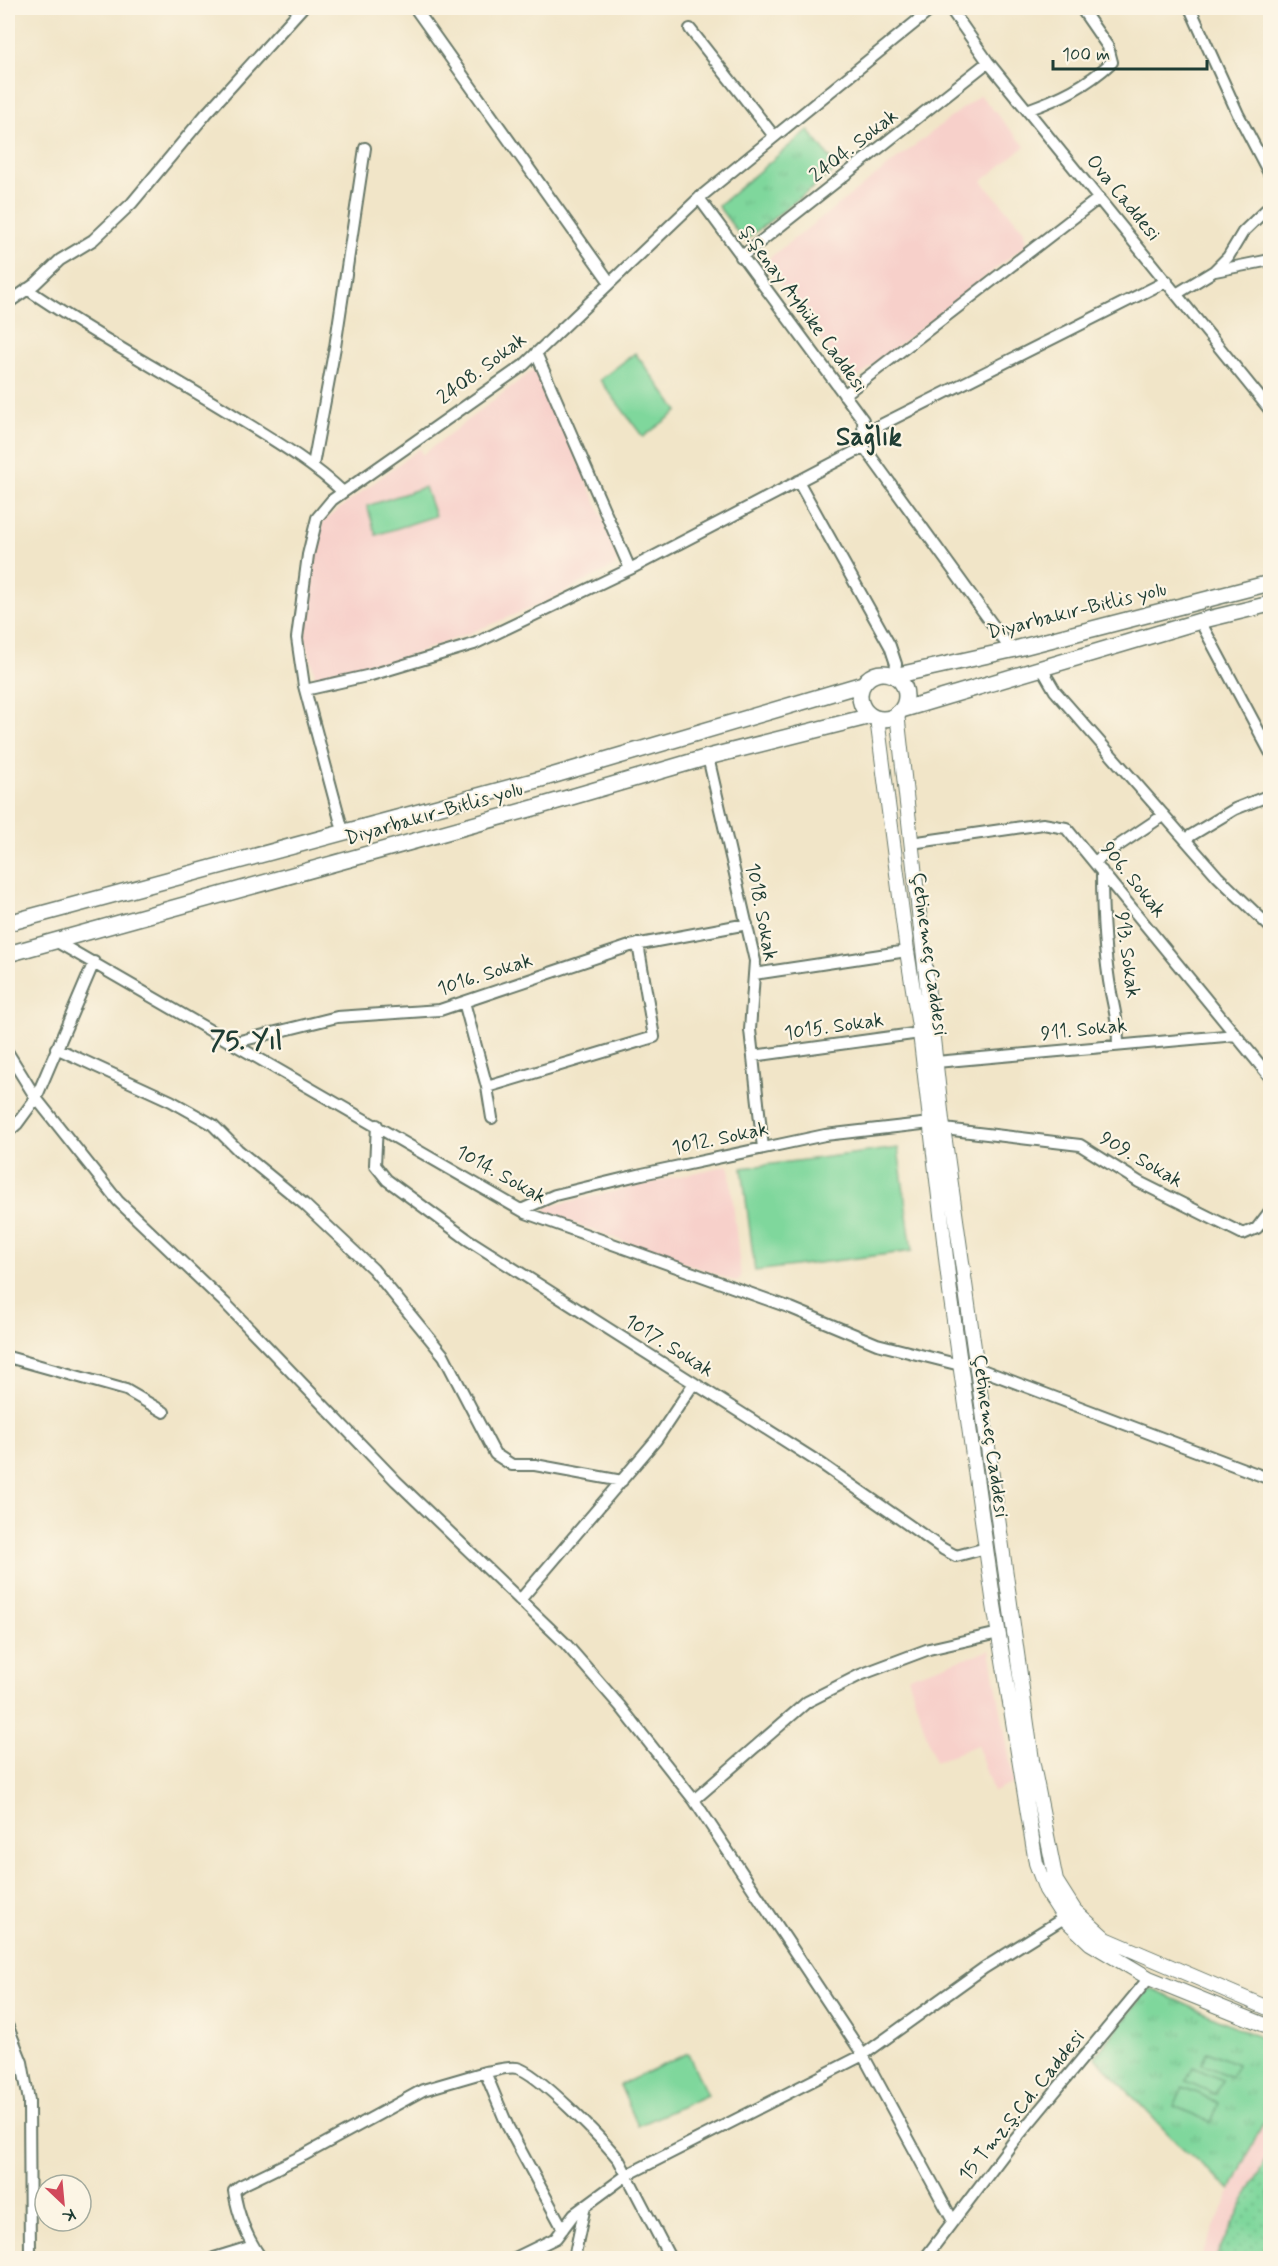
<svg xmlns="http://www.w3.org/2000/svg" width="1278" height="2266" font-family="Mynerve,sans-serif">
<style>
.built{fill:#f7d0ca}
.grass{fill:url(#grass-dots);stroke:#4f8a68;stroke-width:1.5}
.park{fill:url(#park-tufts);stroke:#4f8a68;stroke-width:1.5}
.pitch{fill:#7fd79c;stroke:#4f8a68;stroke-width:1.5}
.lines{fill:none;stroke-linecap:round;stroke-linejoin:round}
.minor-casing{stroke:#687868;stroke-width:14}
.major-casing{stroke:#687868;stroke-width:16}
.highway-casing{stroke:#687868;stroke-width:18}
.minor{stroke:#fff;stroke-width:10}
.major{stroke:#fff;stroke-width:14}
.highway{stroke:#fff;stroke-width:15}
.labels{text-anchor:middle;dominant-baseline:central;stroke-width:4.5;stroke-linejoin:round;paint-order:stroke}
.street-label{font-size:20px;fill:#1f3d34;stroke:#fcf5e5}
.district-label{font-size:26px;font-weight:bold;fill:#1f3d34;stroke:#fcf5e5}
</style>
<defs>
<pattern id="grass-dots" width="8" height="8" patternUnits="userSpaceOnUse" patternTransform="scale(1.5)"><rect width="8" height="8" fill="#7fd79c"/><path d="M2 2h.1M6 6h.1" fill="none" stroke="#6db987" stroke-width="1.8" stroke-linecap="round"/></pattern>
<pattern id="park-tufts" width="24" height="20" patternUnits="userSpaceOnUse" patternTransform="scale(1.5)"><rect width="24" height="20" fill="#7fd79c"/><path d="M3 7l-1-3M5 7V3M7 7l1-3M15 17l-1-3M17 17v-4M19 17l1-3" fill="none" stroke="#6db987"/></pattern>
</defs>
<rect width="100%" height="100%" fill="#fcf5e5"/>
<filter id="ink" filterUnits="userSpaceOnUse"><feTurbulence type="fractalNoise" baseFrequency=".0167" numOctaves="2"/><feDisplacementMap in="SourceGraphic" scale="12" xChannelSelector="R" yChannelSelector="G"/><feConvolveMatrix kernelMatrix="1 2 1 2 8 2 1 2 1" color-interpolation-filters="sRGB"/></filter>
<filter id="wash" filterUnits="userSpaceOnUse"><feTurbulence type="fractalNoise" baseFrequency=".008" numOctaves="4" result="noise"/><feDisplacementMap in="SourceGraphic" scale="24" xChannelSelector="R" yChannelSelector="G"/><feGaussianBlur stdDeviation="1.35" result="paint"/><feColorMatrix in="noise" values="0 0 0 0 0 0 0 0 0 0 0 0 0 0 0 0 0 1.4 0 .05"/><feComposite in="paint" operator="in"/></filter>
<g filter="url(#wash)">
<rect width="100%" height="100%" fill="#f1e5c8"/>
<!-- built -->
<path class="built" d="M980,95L1025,146L982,181L1025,231L1027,244L852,382L764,262Z
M537,367L620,557L613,567L545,602L473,632L405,657L317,682L304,634L318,539L323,521L420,448L422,455Z
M729,1165L741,1278L737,1282L547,1214L545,1207Z
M990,1650L1014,1783L993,1792L977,1745L935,1762L908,1677Z
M1270,2108V2258H1200L1231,2190Z"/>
<!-- grass -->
<path class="grass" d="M1265,2161L1270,2171V2258H1215Z"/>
<!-- park -->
<path class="park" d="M808,130L838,168L744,241L718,206Z
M1149,1988L1270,2042V2108L1231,2190L1177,2143L1095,2057Z"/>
<!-- pitch -->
<path class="pitch" d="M635,353L678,411L643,437L600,380Z
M425,487L435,516L376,535L367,506Z
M898,1148L912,1251L755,1271L742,1168Z
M1208,2051L1237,2064L1231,2077L1202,2064Z
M688,2053L707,2095L638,2126L620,2085Z
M1193,2067L1222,2080L1215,2094L1186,2081Z
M1183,2087L1219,2103L1211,2122L1174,2106Z"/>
</g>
<g filter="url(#ink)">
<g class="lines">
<!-- minor casing -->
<g class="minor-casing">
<path id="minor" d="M415,8L609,281
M950,8L988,62L1270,410
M1190,8L1238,114L1270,175
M690,29L774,136
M1027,110C1061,98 1086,86 1112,62L1108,47L1081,8
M699,198L863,420L864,447L1011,650
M741,257L988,62
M1215,271L1270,260
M27,289C95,336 168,374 238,418C275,441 311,462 343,492
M1178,293L1214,271L1228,257L1243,232L1270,206
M8,303L35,284L60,260L93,240L132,203L206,114L302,8
M536,353L630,569
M844,395L1099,198
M863,434L1167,281
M313,465L335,347L365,148
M798,481L890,646L896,664L894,676
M1200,621L1270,752
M1041,667L1055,691L1218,877L1270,927
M305,690L371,675L474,644L630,569L864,447
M708,757L755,961L750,1030L763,1148
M343,831L304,686L297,638L308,555L317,518L332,500L524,365L699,198L933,8
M1185,839L1235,809L1270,795
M911,843L1043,824L1066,828L1270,1077
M1094,862L1164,815
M1102,871C1102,911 1104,954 1111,993C1115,1012 1118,1025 1118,1044
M57,942L526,1213L791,1308L877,1344L960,1365
M754,974L907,951
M464,1002L487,1087L492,1118
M232,1043L337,1017L440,1010L630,946L747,924
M56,1048L171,1101L212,1124L238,1150L304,1204L373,1269L444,1356L495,1454L512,1465H535L622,1481
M8,1053L36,1098L118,1201L225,1303L396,1481L565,1643L620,1706L694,1800L863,2055L953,2221
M753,1056L920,1033
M936,1062L1236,1035
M487,1087L654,1037L638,944
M377,1125L375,1165L387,1180L467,1239L823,1465L943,1549L956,1556L986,1548
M944,1129L1080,1145L1139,1182L1243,1234L1257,1228L1270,1211
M8,1132L17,1124L36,1098L94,962
M521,1210L555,1195L642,1174L825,1135L931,1123
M8,1357L126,1390L164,1412
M977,1368L1270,1479
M520,1600L656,1440L694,1383
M694,1800L807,1702L860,1675L929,1649L999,1633
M8,2027L22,2062L29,2101L30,2258
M563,2229L508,2127L485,2072C494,2071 508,2066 517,2068C537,2072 604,2141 619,2160L670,2258
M214,2258L253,2246
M261,2258C247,2238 238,2216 234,2191L240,2186L304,2155L423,2090L485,2072
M515,2258L556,2238L574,2214L627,2175L863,2055L984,1968L1064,1918
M574,2258L585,2206
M925,2258L1014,2141L1149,1978"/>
</g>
<!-- major casing -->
<g class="major-casing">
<path id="major" d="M897,713L942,1120L1032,1760L1056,1881L1075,1911L1106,1939L1270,2009
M877,718L907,951L920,1033L950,1292L994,1605L1036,1863L1046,1890L1064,1918L1090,1943L1149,1978L1270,2027"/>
</g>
<!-- highway casing -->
<g class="highway-casing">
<path id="highway" d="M860 696a23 23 0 1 1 46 0a23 23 0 1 1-46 0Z
M894,676L1011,650L1270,583
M901,710L1200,621L1270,604
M8,923L541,779L863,684
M8,954L537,807L708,757L871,716"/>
</g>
<!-- minor -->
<use href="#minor" class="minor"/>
<!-- major -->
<use href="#major" class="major"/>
<!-- highway -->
<use href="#highway" class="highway"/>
</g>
</g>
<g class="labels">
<!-- street labels -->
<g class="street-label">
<text transform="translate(854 146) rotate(-38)">2404. Sokak</text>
<text transform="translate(1123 198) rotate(51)">Ova Caddesi</text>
<text transform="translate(803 309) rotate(54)">Ş.Şenay Aybüke Caddesi</text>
<text transform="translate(482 369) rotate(-37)">2408. Sokak</text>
<text transform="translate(1077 611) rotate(-14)">Diyarbakır-Bitlis yolu</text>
<text transform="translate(434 814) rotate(-16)">Diyarbakır-Bitlis yolu</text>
<text transform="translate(1133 880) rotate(51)">906. Sokak</text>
<text transform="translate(761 912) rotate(79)">1018. Sokak</text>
<text transform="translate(929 954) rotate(82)">Çetinemeç Caddesi</text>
<text transform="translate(1127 955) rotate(82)">913. Sokak</text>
<text transform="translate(485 975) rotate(-18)">1016. Sokak</text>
<text transform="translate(834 1027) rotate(-8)">1015. Sokak</text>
<text transform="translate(1084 1030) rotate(-6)">911. Sokak</text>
<text transform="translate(720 1139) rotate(-12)">1012. Sokak</text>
<text transform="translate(1141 1160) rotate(30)">909. Sokak</text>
<text transform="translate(501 1175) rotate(29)">1014. Sokak</text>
<text transform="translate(669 1346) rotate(32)">1017. Sokak</text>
<text transform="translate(990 1436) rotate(82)">Çetinemeç Caddesi</text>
<text transform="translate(1022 2106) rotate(-51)">15 Tmz.Ş.Cd. Caddesi</text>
</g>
<!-- district labels -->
<g class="district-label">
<text x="869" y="438">Sağlık</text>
<text x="246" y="1042">75. Yıl</text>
</g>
</g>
<!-- margin -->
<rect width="1278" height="2266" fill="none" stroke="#fcf5e5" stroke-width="30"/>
<!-- north arrow -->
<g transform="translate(63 2203) rotate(154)"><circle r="28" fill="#fcf5e5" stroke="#a4ab9e" stroke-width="1.5"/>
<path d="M0-4.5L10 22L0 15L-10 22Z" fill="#d1495b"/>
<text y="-9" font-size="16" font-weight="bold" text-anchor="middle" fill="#1f3d34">K</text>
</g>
<!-- scale -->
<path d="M1053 60v9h154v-9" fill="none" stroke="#1f3d34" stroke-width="3"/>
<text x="1062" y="60" font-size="18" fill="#1f3d34" stroke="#fcf5e5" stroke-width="4.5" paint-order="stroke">100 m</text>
</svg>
